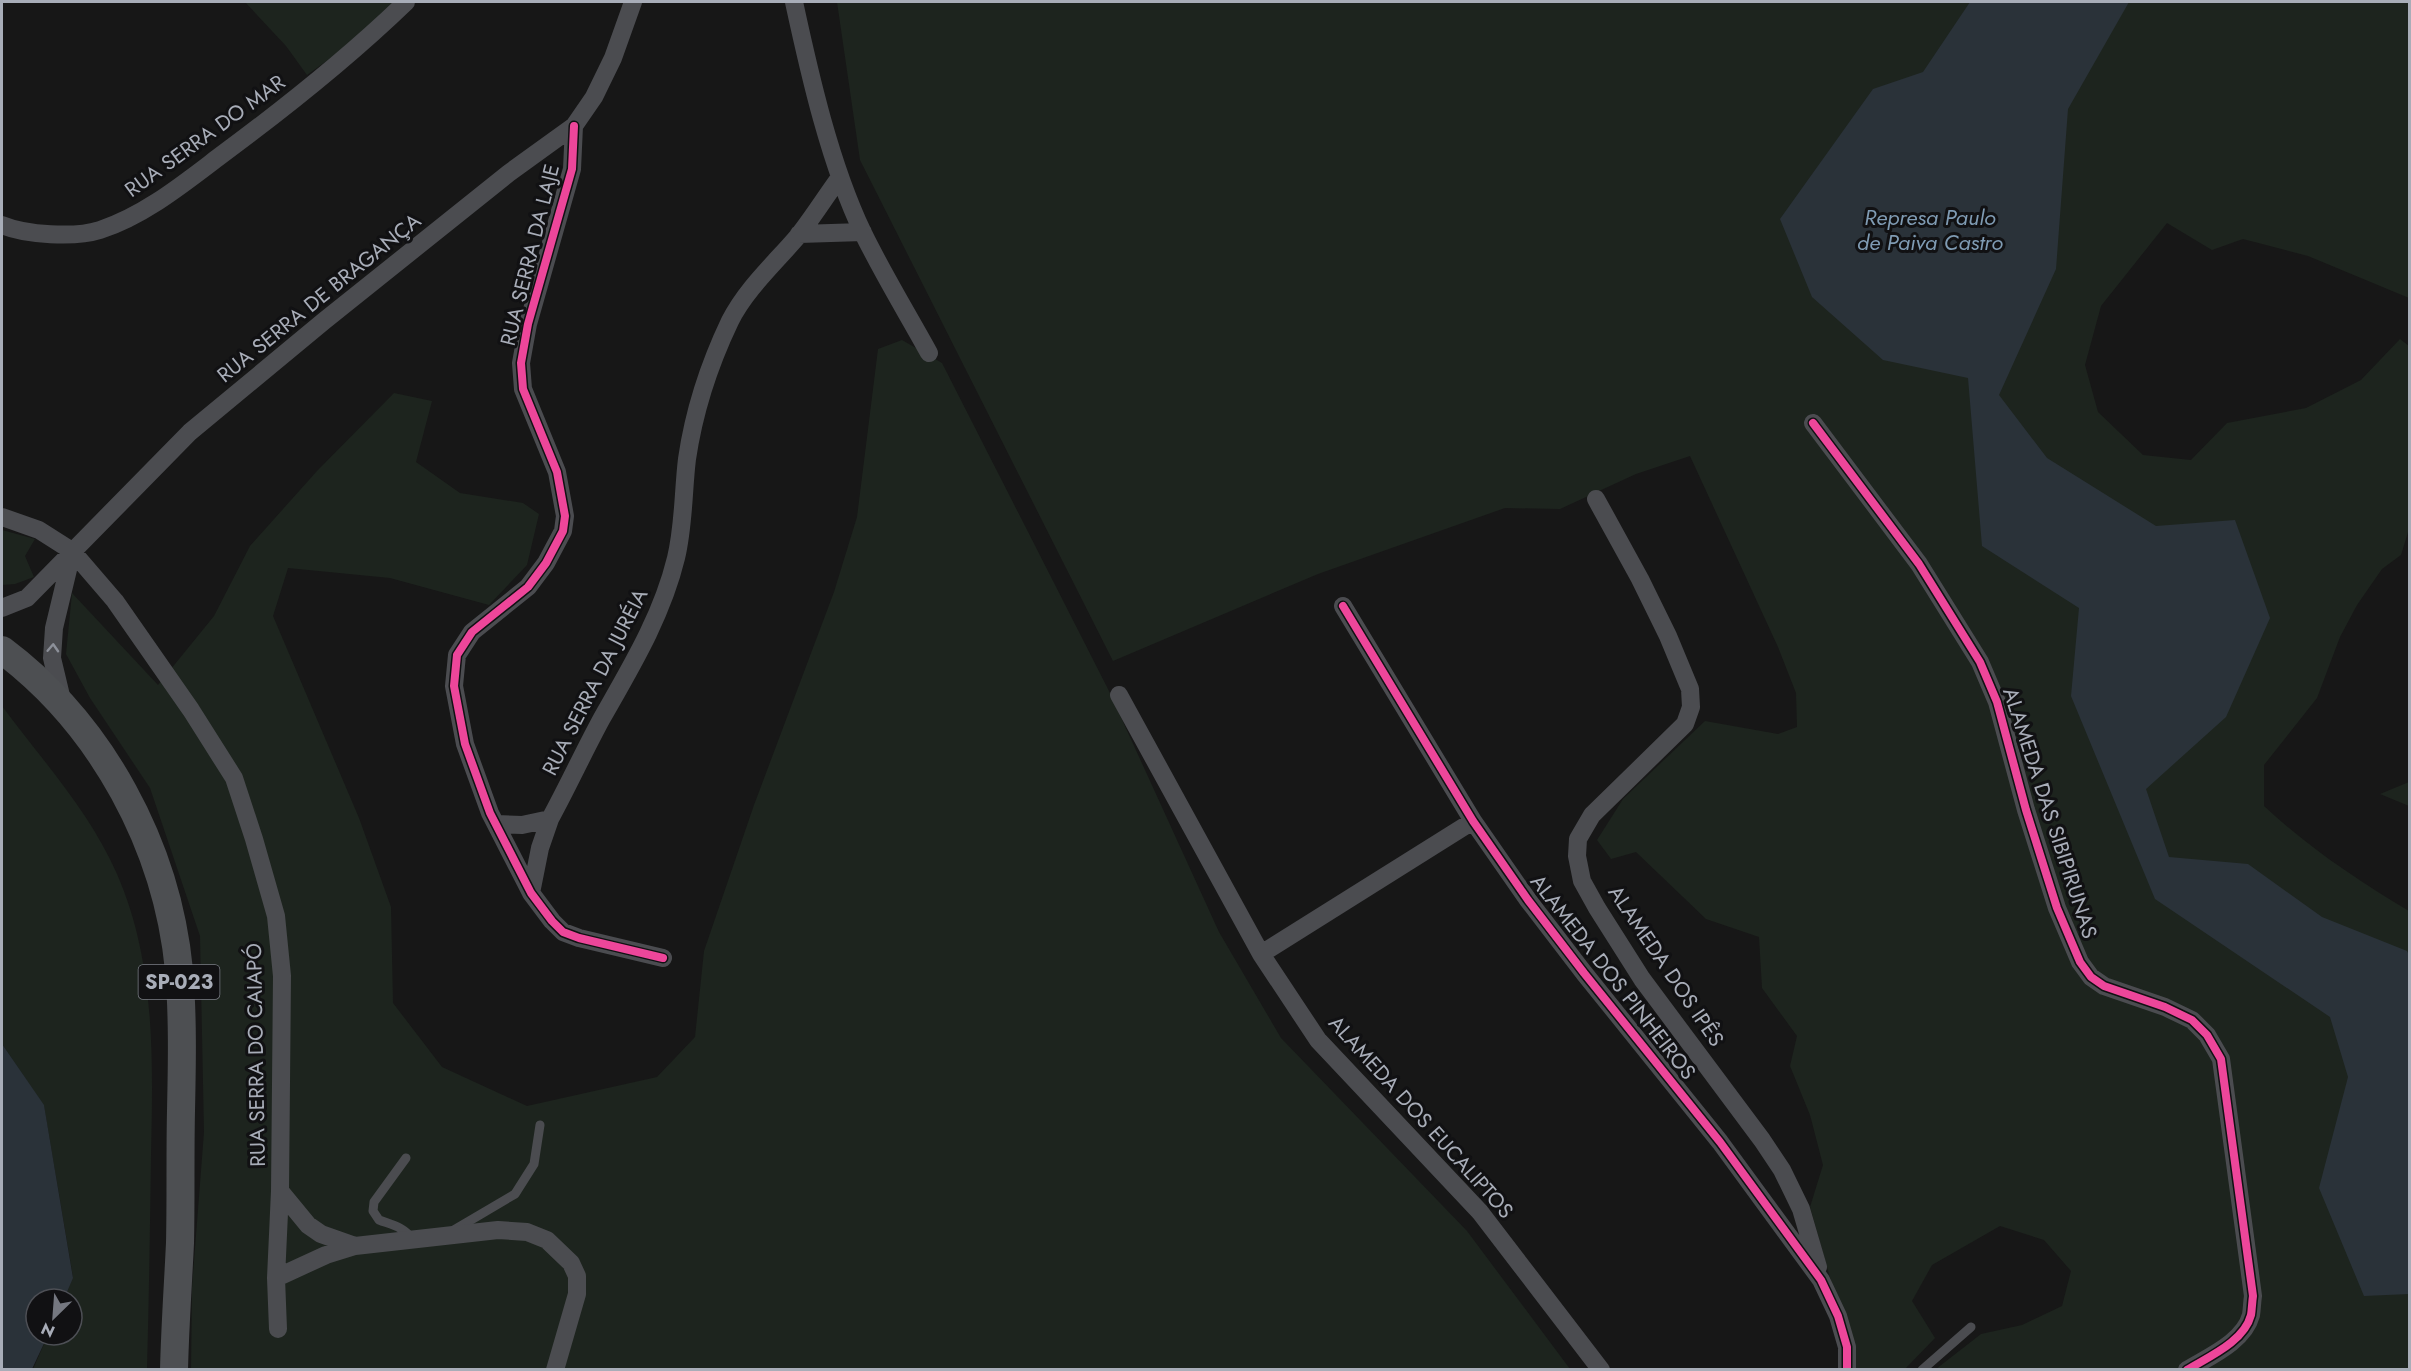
<svg xmlns="http://www.w3.org/2000/svg" width="2411" height="1371" font-family="Jost,sans-serif">
<style>
.green{fill:#1d241e}
.water{fill:#2a3239}
.lines{fill:none;stroke-linecap:round;stroke-linejoin:round}
.lane{stroke:#4b4c50;stroke-width:9}
.street{stroke:#4b4c50;stroke-width:18}
.primary{stroke:#4d4f52;stroke-width:28}
.cycleway-casing{stroke:#111113;stroke-width:11}
.cycleway{stroke:#ed469a;stroke-width:8}
.oneway{stroke:#8c9099}
.labels{text-anchor:middle;dominant-baseline:central;stroke-width:6;stroke-linejoin:round;paint-order:stroke}
.shield{fill:#111113;stroke:#7b7e86;stroke-width:1.5}
.shield-label{font-size:20px;font-weight:bold;fill:#a8adb8}
.street-label{font-size:21px;fill:#a8adb8;stroke:#111113}
.water-label{font-size:22px;font-style:italic;fill:#7f9bb3;stroke:#111113}
</style>
<rect width="100%" height="100%" fill="#171717"/>
<!-- green -->
<path class="green" d="M245,2H394L346,47L307,75L286,46Z
M837,2H2409V298L2308,256L2243,239L2212,250L2167,223L2101,306L2085,365L2098,412L2143,455L2191,460L2227,423L2306,408L2361,380L2400,339L2409,346V529L2401,555L2382,569L2357,605L2340,637L2317,698L2264,765V806C2308,847 2357,880 2409,911V1369H1936L1981,1334L2022,1325L2062,1306L2071,1271L2044,1240L2000,1226L1932,1265L1912,1301L1935,1338L1905,1369H1851L1831,1281L1810,1207L1823,1165L1810,1115L1790,1066L1797,1036L1762,988L1759,937L1706,919L1636,852L1611,859L1597,840L1623,799L1705,721L1778,734L1797,727L1796,693L1778,647L1690,456L1636,474L1560,509L1505,508L1318,574L1113,661L860,160Z
M902,340L942,363L1108,689L1219,932L1281,1038L1467,1231L1570,1369H191L192,1287L204,1132L200,936L150,788L90,698L66,654L72,593L158,685L214,616L250,546L317,471L394,393L432,401L416,462L460,493L523,503L539,514L527,565L489,605L390,578L288,568L273,616L359,818L391,907L393,1003L442,1067L527,1106L657,1077L695,1037L704,951L754,805L834,592L857,517L878,349Z
M2,530L35,539L25,556L34,577L15,584L2,585Z
M2,706C42,760 90,812 117,874C156,963 153,1062 151,1156C150,1227 149,1298 147,1369H33L48,1335H72V1299H64L73,1277L44,1106L2,1044Z
M2409,782V806L2380,794Z"/>
<!-- water -->
<path class="water" d="M1970,2H2129L2068,109L2056,269L1999,395L2047,458L2156,526L2235,520L2270,618L2226,717L2146,789L2169,857L2248,864L2322,917L2407,951L2409,955V1294L2364,1296L2319,1188L2348,1077L2330,1017L2155,899L2071,696L2079,608L1982,546L1968,378L1883,360L1812,297L1780,219L1873,89L1923,72Z
M2,1044L44,1105L73,1278L64,1299H36V1335H48L32,1369H2Z"/>
<g class="lines">
<!-- lane -->
<path class="lane" d="M406,1158L374,1202L373,1211L379,1220C392,1225 404,1227 412,1239
M454,1230L515,1194L534,1164L540,1125
M1922,1370L1971,1327"/>
<!-- street -->
<path class="street" d="M794,2C810,76 830,164 863,233C883,274 907,313 929,353
M574,126L572,169L528,324L521,363L523,389L557,472L565,516L563,531L546,563L528,587L472,632L457,655L454,686L465,744L490,813L531,893L552,921L563,932L579,938L663,958
M2,225C26,235 75,238 100,230C145,215 183,184 220,156C285,108 348,58 406,2
M799,234L863,232
M1813,423L1919,564L1980,662L1997,702L2026,810L2057,908L2080,962L2091,977L2104,986L2165,1007L2192,1020L2207,1035L2221,1059L2253,1296C2252,1302 2252,1309 2251,1315C2244,1342 2208,1357 2187,1370
M1596,499L1640,579L1668,636L1690,689L1691,707L1685,724L1592,815L1578,839L1577,856L1582,881L1597,908L1642,979L1762,1140L1782,1170L1801,1209L1818,1267
M2,517L39,530L72,551L115,601L191,710L234,778L254,839L276,916L282,976L280,1191L276,1278L278,1329
M1343,606L1473,821L1528,900L1584,973L1720,1142L1821,1280L1838,1316L1847,1347V1370
M2,608L27,598L190,432L324,321L509,173L574,126L594,97L613,58L633,2
M1119,695L1261,954L1318,1040L1480,1212L1601,1370
M63,704L52,658L54,628L72,553
M496,824L522,825L550,819
M531,893L540,848L550,819C568,786 584,751 602,718C631,667 662,616 676,558C684,525 683,492 687,459C694,411 709,365 730,321C746,289 775,263 798,236C813,217 826,196 840,177
M1261,954L1473,821
M280,1191L308,1225L321,1234L355,1246L498,1230L527,1232L547,1240L571,1263L577,1276V1294L555,1370
M276,1278L326,1255L355,1246"/>
<!-- primary -->
<path class="primary" d="M2,650C102,725 167,846 179,970C183,1017 182,1064 181,1111C180,1155 181,1199 180,1243C178,1285 175,1327 174,1370"/>
<!-- cycleway casing -->
<g class="cycleway-casing">
<path id="cycleway" d="M574,126L572,169L528,324L521,363L523,389L557,472L565,516L563,531L546,563L528,587L472,632L457,655L454,686L465,744L490,813L531,893L552,921L563,932L579,938L663,958
M1813,423L1919,564L1980,662L1997,702L2026,810L2057,908L2080,962L2091,977L2104,986L2165,1007L2192,1020L2207,1035L2221,1059L2253,1296C2252,1302 2252,1309 2251,1315C2244,1342 2208,1357 2187,1370
M1343,606L1473,821L1528,900L1584,973L1720,1142L1821,1280L1838,1316L1847,1347V1370"/>
</g>
<!-- cycleway -->
<use href="#cycleway" class="cycleway"/>
</g>
<!-- one-way arrows -->
<defs><path id="oneway-chevron" d="M-2-3.5L2.5 0L-2 3.5" fill="none" stroke-width="1.6" stroke-linecap="round" stroke-linejoin="round" transform="scale(1.5)"/></defs>
<use class="oneway" href="#oneway-chevron" transform="translate(53 648) rotate(-87)"/>
<g class="labels">
<!-- shield labels -->
<rect class="shield" x="138.5" y="965" width="81" height="34" rx="4.5"/>
<g class="shield-label">
<text x="179" y="982">SP-023</text>
</g>
<!-- street labels -->
<g class="street-label">
<text transform="translate(205 136) rotate(-36)">RUA SERRA DO MAR</text>
<text transform="translate(530 255) rotate(-76)">RUA SERRA DA LAJE</text>
<text transform="translate(319 298) rotate(-39)">RUA SERRA DE BRAGANÇA</text>
<text transform="translate(595 682) rotate(-63)">RUA SERRA DA JURÉIA</text>
<text transform="translate(2050 813) rotate(72)">ALAMEDA DAS SIBIPIRUNAS</text>
<text transform="translate(1666 966) rotate(56)">ALAMEDA DOS IPÊS</text>
<text transform="translate(1613 977) rotate(52)">ALAMEDA DOS PINHEIROS</text>
<text transform="translate(256 1055) rotate(-91)">RUA SERRA DO CAIAPÓ</text>
<text transform="translate(1421 1117) rotate(48)">ALAMEDA DOS EUCALIPTOS</text>
</g>
<!-- water labels -->
<g class="water-label">
<text x="1930" y="217">Represa Paulo<tspan x="1930" dy="25">de Paiva Castro</tspan></text>
</g>
</g>
<!-- border -->
<rect width="2411" height="1371" fill="none" stroke="#a8adb8" stroke-width="6"/>
<!-- north arrow -->
<g transform="translate(54 1317) rotate(205)"><circle r="28" fill="#111113" stroke="#4d4f55" stroke-width="1.5"/>
<path d="M0-4.5L10 22L0 15L-10 22Z" fill="#757880"/>
<text y="-9" font-size="16" font-weight="bold" text-anchor="middle" fill="#a8adb8">N</text>
</g>
</svg>
